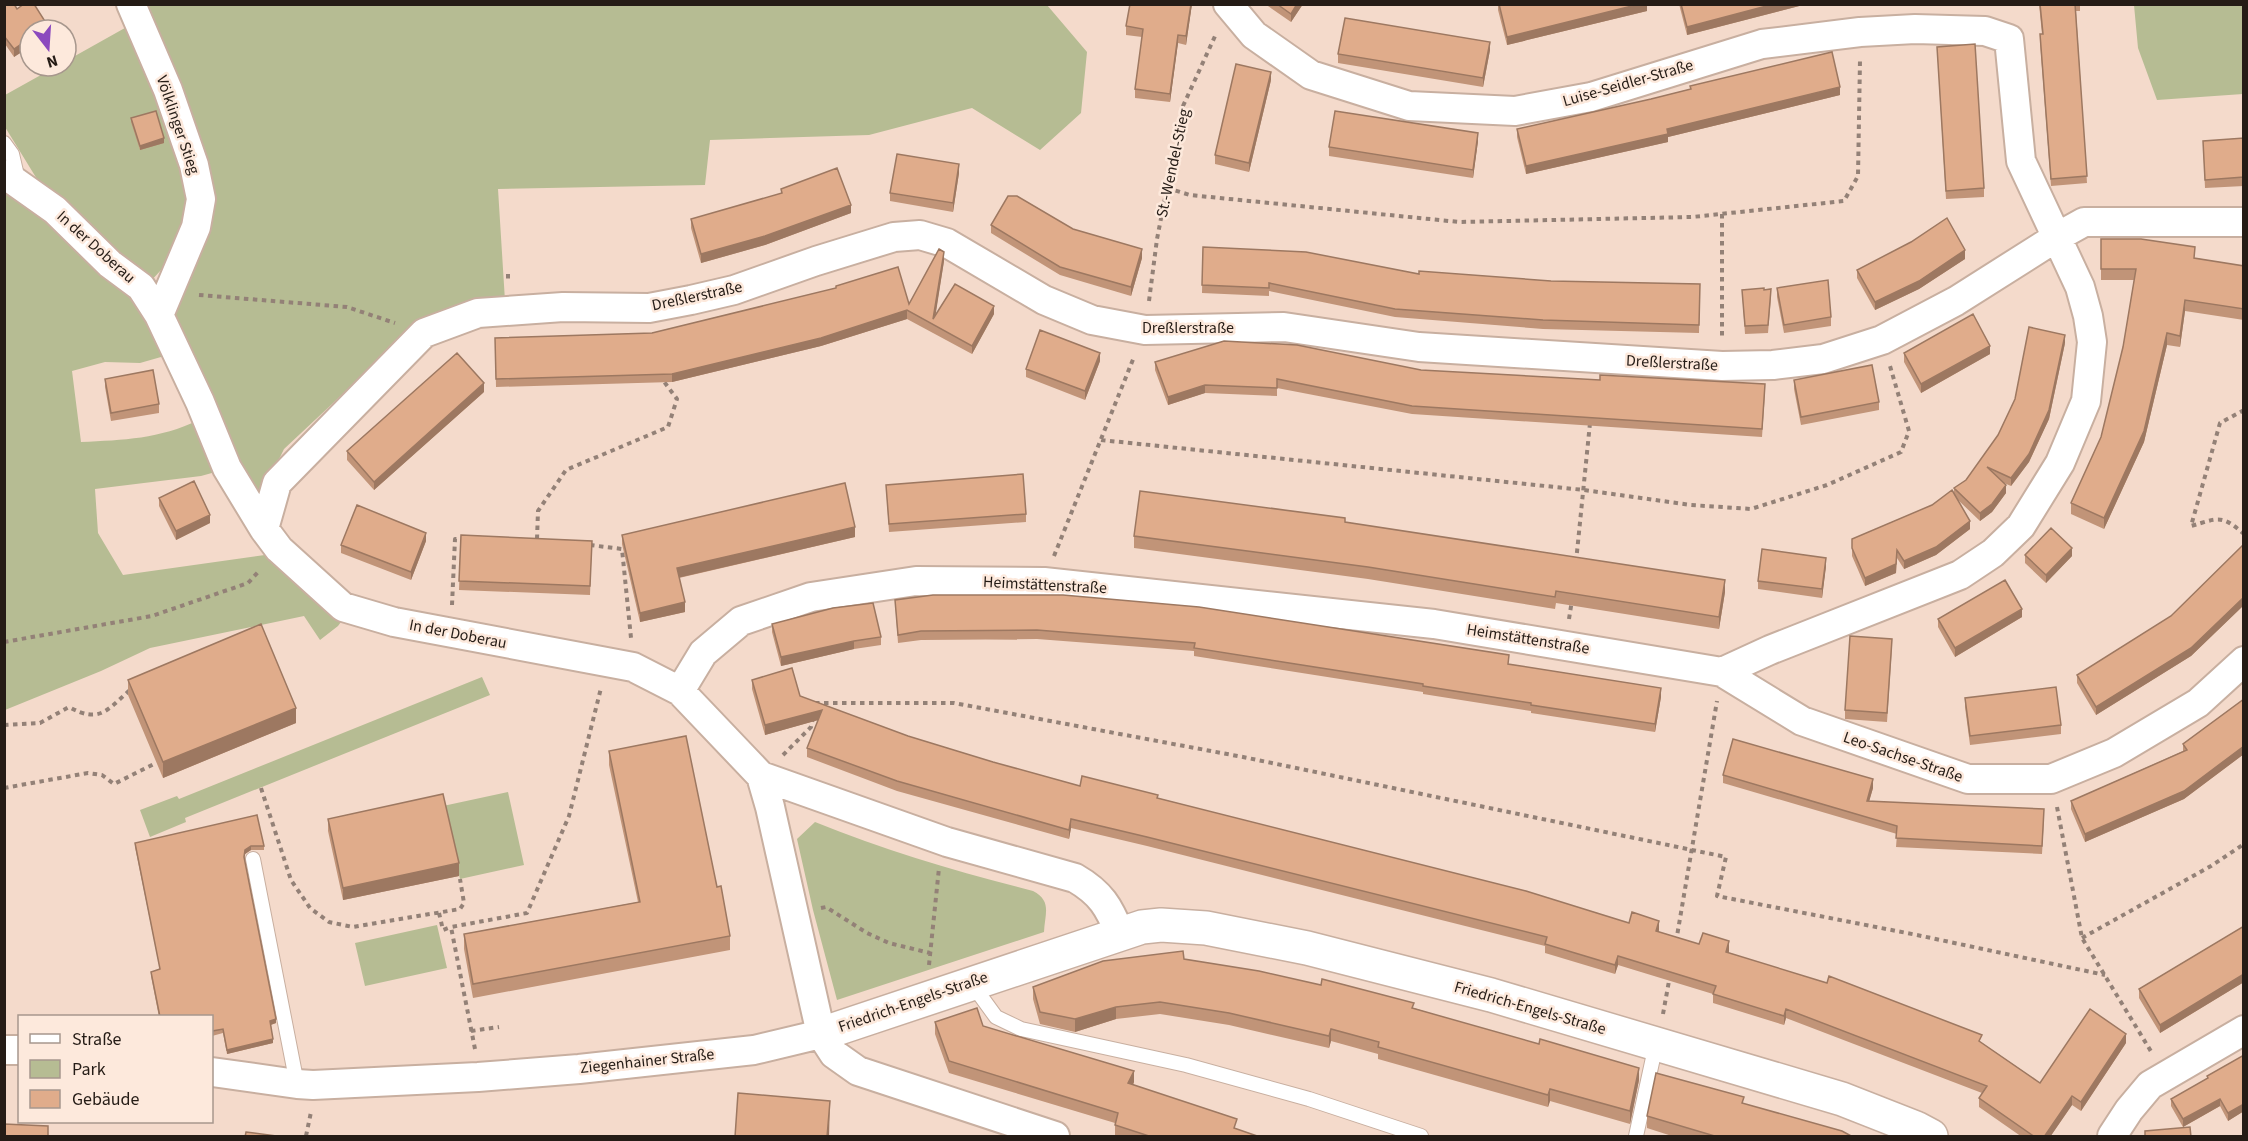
<svg xmlns="http://www.w3.org/2000/svg" width="2248" height="1141" font-family="'Source Sans 3',sans-serif">
<style>
.green{fill:#b6bc93}
.lines{fill:none;stroke-linecap:round;stroke-linejoin:round}
.service-casing{stroke:#c8afa0;stroke-width:16}
.minor-casing{stroke:#c8afa0;stroke-width:32}
.tertiary-casing{stroke:#c8afa0;stroke-width:36}
.path{stroke:#938177;stroke-width:4;stroke-dasharray:4.5 4.5;stroke-linecap:butt}
.service{stroke:#fff;stroke-width:14}
.minor{stroke:#fff;stroke-width:28}
.tertiary{stroke:#fff;stroke-width:33}
.wall{fill:#c19478}
.shaded-wall{fill:#9d7861}
.building{fill:#e0ac8b;stroke:#9d7861;stroke-width:1.5}
.labels{text-anchor:middle;dominant-baseline:central;stroke-width:5;stroke-linejoin:round;paint-order:stroke}
.street-label{font-size:16px;fill:#251c16;stroke:#fde9dc}
</style>
<rect width="100%" height="100%" fill="#f4dacb"/>
<!-- green -->
<path class="green" d="M143,5H1047L1087,52L1081,113L1040,150L972,108L869,135L710,140L705,185L498,189L505,301L410,331L284,449L262,494L254,495L170,316L204,229Z
M2134,5H2243V94L2157,100L2138,48Z
M132,24L194,200L174,256L149,283L40,184L5,127V95L57,66H66V61Z
M4,182L134,292L168,355L140,363L105,362L72,371L81,442C124,440 159,439 199,420L219,471L201,476L95,489L98,533L123,575L272,554C291,583 315,600 346,615L338,626L320,640L304,616L150,648L101,671L5,710Z
M482,677L490,695L185,818L186,822L150,837L140,810L177,796L179,799Z
M508,792L524,865L460,879L443,806Z
M815,822C886,851 959,872 1033,891C1052,901 1045,913 1044,932L837,1000L813,910L797,839Z
M437,925L447,968L365,986L355,943Z"/>
<g class="lines">
<!-- service casing -->
<g class="service-casing">
<path id="service" d="M4,143L12,154L18,180
M253,859L297,1084
M972,984L996,1017L1021,1029L1186,1065L1309,1099L1421,1136
M1636,1136L1656,1044"/>
</g>
<!-- minor casing -->
<g class="minor-casing">
<path id="minor" d="M131,4L168,90L194,165L201,199L196,227L159,315
M4,174L55,210L110,264L141,287L159,315L200,402L227,468L264,529
M1722,672L1802,721L1968,779H2051L2114,753L2198,703L2244,661
M680,691L633,667L394,622L343,607L279,549L264,529L277,483L424,333L478,313L563,307L649,308L691,300L734,290L816,261L894,237L920,235L947,243L1044,300L1092,320L1145,330L1284,327L1419,347L1722,366L1773,365L1823,359L1882,340L1956,301L2057,237L2084,222H2244
M761,776L770,807L821,1034L834,1054L858,1071L1055,1136
M1120,934C1109,907 1101,893 1075,878L947,842L761,776L680,691L703,653L741,621L811,597L916,581L1044,582L1434,624L1722,672L1770,650L1960,575L1993,553L2021,526L2060,463L2086,401L2092,342L2088,316L2080,287L2021,161L2009,39L1985,31L1915,29L1860,32L1762,44L1591,97L1515,111L1409,106L1311,75L1254,35L1228,4
M4,1050H20
M212,1072L297,1084L313,1085L478,1077L579,1069L754,1050L821,1034
M2112,1136L2129,1110L2150,1085L2244,1030"/>
</g>
<!-- tertiary casing -->
<g class="tertiary-casing">
<path id="tertiary" d="M821,1034L1142,927L1161,925L1206,928L1307,948L1491,995L1842,1099L1916,1128L1931,1136"/>
</g>
<!-- path -->
<path class="path" d="M1167,188L1190,195L1459,222L1692,217L1844,201L1858,176L1860,60
M1722,214V338
M508,274V283
M199,295L347,307L395,323
M1149,301L1157,239L1183,106L1216,34
M2244,410L2220,423L2191,526C2219,518 2221,514 2244,534
M1101,440L1584,490L1691,505L1751,509L1827,485L1901,452L1909,431L1890,366
M537,539L538,511L566,470L668,427L677,399L662,379
M590,545L622,549L631,638
M1054,556L1134,357
M1576,562L1590,423
M452,605L455,539H466
M1569,619L1572,600
M4,642L152,616L248,583L260,570
M816,704V703H954L1243,757L1726,857L1717,896L1917,935L2105,975
M4,725L40,723L69,707C100,724 107,710 130,690
M783,755L811,727L813,718
M4,788L88,773L102,775L114,784L156,763
M261,788L291,880L310,908L329,922L353,927L460,909L464,903L460,879
M2057,807L2082,938L2152,1053
M821,908L826,907L867,933L889,943L930,953
M439,913L443,930L451,927
M2082,938L2211,866L2244,844
M1676,942L1717,701
M929,965L939,868
M1663,1014L1669,981
M471,1031L499,1027
M475,1049L451,927L527,913L569,816L601,688
M306,1136L311,1112"/>
<!-- service -->
<use href="#service" class="service"/>
<!-- minor -->
<use href="#minor" class="minor"/>
<!-- tertiary -->
<use href="#tertiary" class="tertiary"/>
</g>
<!-- wall -->
<path class="wall" d="M4,4L48,30L14,57L5,44Z
M1130,4H1192L1186,45L1178,43L1170,102L1135,98V89L1142,37L1126,35V26Z
M1265,4H1303L1291,22Z
M1498,4H1647V11L1507,45L1498,10Z
M1679,4H1807L1687,35Z
M2039,4H2080V11H2076L2087,183L2051,186L2040,42V34H2042Z
M1937,47L1984,188V197L1946,199Z
M1490,50L1483,87L1338,63V54Z
M1271,80L1249,172L1215,164V155Z
M1690,86L1840,95L1668,137V142L1526,174L1517,137V129L1651,99L1690,89Z
M131,118L164,143L140,150L131,122Z
M2244,138V186L2205,188L2203,141Z
M1478,141L1473,178L1329,156V147Z
M959,173L953,212L890,201V193Z
M781,189L851,213L765,245L701,263L691,228V219L781,194Z
M991,225L1142,258L1131,296L1060,275L991,233Z
M2101,239L2195,258L2244,266V320L2185,311L2180,347L2167,345L2144,442L2104,529L2071,514V503L2101,437L2123,347L2134,280H2101Z
M1203,247L1419,274L1551,281L1700,284L1699,333L1543,329L1395,317L1269,291V296L1202,293Z
M1965,259L1919,289L1875,310L1857,278V270Z
M944,261L935,316L994,314L972,354L907,319L821,346L672,382L496,387L495,338L652,333L836,288V286L909,304Z
M1777,288L1831,317V326L1784,333L1777,297Z
M1742,290H1764L1771,297L1768,333L1745,334Z
M2065,343L2049,419L2029,462L2011,486L2004,483L2006,493L1992,512L1980,521L1958,500L1970,529L1936,555L1904,569L1897,558L1896,573L1865,586L1852,556V539L1932,505L1954,494V488L1966,480Z
M1904,353L1990,354L1921,393L1904,362Z
M1100,361L1085,400L1026,377V369Z
M1155,362L1421,370L1765,393L1762,437L1412,414L1277,388V396L1205,393L1168,405L1155,370Z
M105,379L159,404V413L111,421L105,387Z
M1794,380L1879,402V410L1801,425L1794,389Z
M484,392L374,490L347,460V451Z
M886,485L1026,514V522L889,532Z
M159,498L210,523L176,540L159,506Z
M1345,522L1725,592L1719,629L1556,603L1555,609L1368,579L1134,548V536Z
M461,535L592,541L590,595L459,590Z
M622,535L855,537L679,578L685,612L640,622L622,544Z
M426,541L411,580L341,553V545Z
M2244,544V605L2191,656L2096,715L2077,683V675L2171,616Z
M2025,555L2072,556L2046,583L2025,563Z
M1826,566L1822,598L1758,589V581Z
M895,600L1509,665L1661,697L1655,732L1531,713V711L1423,694V692L1194,656V651L1037,639L921,640L898,643Z
M2022,617L1955,657L1938,627V619Z
M772,624L881,637V645L854,649L781,666L772,632Z
M1892,647L1887,722L1845,719V710Z
M128,680L296,723L163,778L128,695Z
M752,680L908,736L993,762L1080,786L1158,798L1629,923L1659,930L1658,932L1699,944L1729,951V953L1982,1043L2040,1083L2126,1043L2081,1111L2072,1105L2050,1137H2022L1979,1107V1098L1982,1093L1786,1018L1784,1025L1713,1003V994L1618,965L1615,974L1545,953V946L1147,846L1071,828L1069,839L897,791L807,757V748L818,720L765,735L752,689Z
M1965,698L2061,725V734L1970,745L1965,707Z
M2244,699V754L2184,799L2085,842L2071,809V801L2183,751V744Z
M609,751L717,887L730,936V950L473,998L464,949V934L638,902L609,765Z
M1723,775L1873,788L1869,801L2044,818L2042,854L1896,847L1897,834L1723,783Z
M328,819L459,876L343,900L328,831Z
M135,843L264,846V850H251L245,854L244,858L276,1023L271,1025L273,1043L227,1054L223,1033L212,1036V1017H159L151,976V972L160,969L135,847Z
M2244,926V982L2160,1033L2139,998V989Z
M1184,959L1414,1008L1639,1080L1630,1124L1550,1101L1548,1107L1378,1059V1054L1331,1041L1329,1048L1229,1025L1160,1014L1116,1019L1075,1032L1040,1024L1033,999V987Z
M935,1022L983,1026L1134,1082L1133,1085L1237,1129L1260,1137L1115,1136V1123L949,1073L935,1034Z
M2244,1055V1111L2228,1121L2220,1106L2183,1127L2171,1106V1099L2207,1079V1076Z
M1744,1104L1853,1137H1675L1647,1128V1116Z"/>
<!-- shaded-wall -->
<path class="shaded-wall" d="M1191,4H1192L1186,45V36Z
M1297,4H1303L1291,22V14Z
M1640,4H1647V11L1507,45V37Z
M1774,4H1807L1687,35V27Z
M1178,35V43L1170,102V94Z
M30,38V47L14,57V49Z
M1490,42V50L1483,87V78Z
M1271,72V80L1249,172V163Z
M1840,87V95L1668,137V142L1526,174V166L1667,129Z
M1478,133V141L1473,178V170Z
M164,138V143L140,150V146Z
M959,164V173L953,212V203Z
M851,205V213L765,245L701,263V254Z
M1142,249V258L1131,296V287Z
M1965,250V259L1919,289L1875,310V302Z
M944,252V261L934,325L933,319Z
M2185,300V311L2180,347V336Z
M994,306V314L972,354V346Z
M907,310V319L821,346L672,382V374Z
M2167,333V345L2144,442L2104,529V518Z
M2065,335V343L2049,419L2029,462L2011,486V478Z
M1990,346V354L1921,393V384Z
M1100,353V361L1085,400V391Z
M484,383V392L374,490V482Z
M1205,385V393L1168,405V397Z
M2006,485V493L1992,512L1980,521V513Z
M210,515V523L176,540V531Z
M1970,521V529L1936,555L1904,569V561Z
M855,527V537L677,578V568Z
M426,533V541L411,580V572Z
M2072,548V556L2046,583V575Z
M1897,550L1896,573L1865,586V578Z
M1826,558V566L1822,598V589Z
M1725,580V592L1719,629V617Z
M2244,597V605L2191,656L2096,715V707Z
M685,602V612L640,622V613Z
M2022,609V617L1955,657V648Z
M854,641V649L781,666V657Z
M1661,688V697L1655,732V724Z
M296,708V723L163,778V762Z
M822,710V719L765,735V725Z
M2244,746V754L2184,799L2085,842V834Z
M1873,779V788L1867,809V801Z
M1071,819V828L1069,839V830Z
M251,846V850L245,854L244,861L245,850Z
M459,863V876L343,900V888Z
M1659,921V930L1656,940V931Z
M1729,941V951L1726,961V952Z
M1618,956V965L1615,974V965Z
M2244,974V982L2160,1033V1025Z
M1116,1007V1019L1075,1032V1019Z
M1786,1009V1018L1784,1025V1016Z
M276,1019V1023L270,1025V1021Z
M1331,1029V1041L1329,1048V1036Z
M2126,1034V1043L2081,1111V1102Z
M273,1039V1043L227,1054V1050Z
M1639,1068V1080L1630,1124V1111Z
M1134,1071V1082L1128,1095V1083Z
M1550,1089V1101L1548,1107V1095Z
M2072,1096V1105L2050,1137H2044Z
M2220,1099V1106L2183,1127V1119Z
M830,1101L829,1137H827Z
M2244,1104V1111L2228,1121V1113Z"/>
<!-- building -->
<path class="building" d="M4,4H14L17,9L24,4H34L48,26L43,30H30V38L14,49L4,36Z
M1130,4H1191L1186,36L1178,35L1170,94L1135,89L1143,29L1126,26Z
M1277,4H1297L1291,14Z
M1499,4H1640L1507,37Z
M1681,4H1774L1687,27Z
M2040,4H2075L2087,176L2051,179L2040,34H2043Z
M1345,18L1490,42L1483,78L1338,54Z
M1975,44L1984,188L1946,191L1937,47Z
M1832,52L1840,87L1667,129L1668,134L1526,166L1517,129L1651,99L1691,89L1690,86Z
M1236,64L1271,72L1249,163L1215,155Z
M156,111L164,138L140,146L131,118Z
M1335,111L1478,133L1473,170L1329,147Z
M2244,138V177L2205,180L2203,141Z
M897,154L959,164L953,203L890,193Z
M837,168L851,205L765,236L701,254L691,219L782,193L781,189Z
M1008,196H1017L1073,229L1142,249L1131,287L1060,267L991,225Z
M1947,218L1965,250L1919,281L1875,302L1857,270L1911,242Z
M2101,239H2141L2195,247L2194,258L2244,266V309L2185,300L2180,336L2167,333L2144,431L2104,518L2071,503L2101,437L2123,347L2136,269H2101Z
M1203,247L1306,252L1419,274V271L1551,281L1700,284L1699,325L1543,320L1395,309L1269,283V288L1202,285Z
M939,249L944,252L933,319L955,284L994,306L972,346L907,310L821,338L672,374L496,379L495,338L652,333L836,288V286L898,267L909,304Z
M1828,280L1831,317L1784,325L1777,288Z
M1764,288V290L1771,289L1768,325L1745,326L1742,290Z
M1973,314L1990,346L1921,384L1904,353Z
M2029,327L2065,335L2049,410L2029,454L2011,478L1987,467L2006,485L1992,504L1980,513L1954,488L1966,480L1998,435L2015,399Z
M1040,330L1100,353L1085,391L1026,369Z
M1224,341L1297,345L1421,370L1600,380V375L1765,384L1762,429L1412,406L1277,379V388L1205,385L1168,397L1155,362Z
M457,353L484,383L374,482L347,451Z
M1872,365L1879,402L1801,417L1794,380Z
M153,370L159,404L111,413L105,379Z
M1023,474L1026,514L889,524L886,485Z
M194,481L210,515L176,531L159,498Z
M845,483L855,527L677,568L685,602L640,613L622,535Z
M1952,490L1970,521L1936,547L1904,561L1897,550L1896,564L1865,578L1852,548V539L1932,505Z
M1140,491L1345,518V522L1725,580L1719,617L1556,591L1555,597L1368,567L1134,536Z
M357,505L426,533L411,572L341,545Z
M2051,528L2072,548L2046,575L2025,555Z
M461,535L592,541L590,586L459,581Z
M2244,544V597L2191,648L2096,707L2077,675L2171,616Z
M1762,549L1826,558L1822,589L1758,581Z
M2005,580L2022,609L1955,648L1938,619Z
M933,595H1063L1199,607L1509,655L1508,664L1661,688L1655,724L1531,705V703L1423,686V684L1194,648L1195,643L1037,630L921,631L898,635L895,600Z
M873,603L881,637L854,641L781,657L772,624L833,608Z
M261,624L296,708L163,762L128,680Z
M1850,636L1892,639L1887,713L1845,710Z
M792,668L800,696L908,736L993,762L1080,786L1082,776L1158,795L1157,798L1526,891L1629,923L1632,912L1659,921L1656,931L1699,944L1703,933L1729,941L1726,952L1827,983L1829,976L1982,1035L1979,1041L2040,1083L2090,1009L2126,1034L2081,1102L2072,1096L2044,1137H2035L1979,1098L1987,1086L1786,1009L1784,1016L1713,994L1716,986L1618,956L1615,965L1545,944L1547,937L1147,837L1071,819L1069,830L897,781L807,748L822,710L765,725L752,680Z
M2056,687L2061,725L1970,736L1965,698Z
M2244,699V746L2184,791L2085,834L2071,801L2187,750L2183,744Z
M686,736L717,887L721,886L730,936L473,984L464,934L640,902L609,751Z
M1733,739L1873,779L1867,801L2044,809L2042,846L1896,838L1897,826L1723,775Z
M443,794L459,863L343,888L328,819Z
M257,815L264,846H251L245,850L244,857L276,1019L270,1021L273,1039L227,1050L223,1029L212,1031V1017H160L151,972L160,969L135,843Z
M2244,926V974L2160,1025L2139,989Z
M1183,951L1184,959L1259,971L1321,985L1322,979L1414,1003L1412,1008L1539,1044L1540,1039L1639,1068L1630,1111L1550,1089L1548,1095L1378,1047L1379,1042L1331,1029L1329,1036L1229,1013L1160,1002L1116,1007L1075,1019L1040,1012L1033,987L1103,961Z
M977,1008L983,1026L1134,1071L1128,1083L1237,1119L1234,1128L1260,1137H1152L1115,1125L1118,1113L949,1061L935,1022Z
M2244,1055V1104L2228,1113L2220,1099L2183,1119L2171,1099L2208,1078L2207,1076Z
M1656,1073L1744,1097L1742,1103L1842,1131L1853,1137H1718L1647,1116Z
M738,1093L830,1101L827,1137H735Z
M4,1124L48,1126V1137H4Z
M2190,1127L2191,1137H2145V1131Z
M246,1132L284,1137H245Z"/>
<g class="labels">
<!-- street labels -->
<g class="street-label">
<text transform="translate(1628 83) rotate(-16)">Luise-Seidler-Straße</text>
<text transform="translate(178 125) rotate(71)">Völklinger Stieg</text>
<text transform="translate(1173 163) rotate(-78)">St.-Wendel-Stieg</text>
<text transform="translate(96 247) rotate(42)">In der Doberau</text>
<text transform="translate(697 296) rotate(-12)">Dreßlerstraße</text>
<text x="1188" y="328">Dreßlerstraße</text>
<text transform="translate(1672 363) rotate(3)">Dreßlerstraße</text>
<text transform="translate(1045 585) rotate(3)">Heimstättenstraße</text>
<text transform="translate(458 634) rotate(11)">In der Doberau</text>
<text transform="translate(1528 639) rotate(9)">Heimstättenstraße</text>
<text transform="translate(1903 757) rotate(19)">Leo-Sachse-Straße</text>
<text transform="translate(913 1002) rotate(-19)">Friedrich-Engels-Straße</text>
<text transform="translate(1530 1008) rotate(16)">Friedrich-Engels-Straße</text>
<text transform="translate(647 1061) rotate(-6)">Ziegenhainer Straße</text>
</g>
</g>
<!-- border -->
<rect width="2248" height="1141" fill="none" stroke="#251c16" stroke-width="12"/>
<!-- legend -->
<rect x="18" y="1015" width="195" height="108" fill="#fde9dc" stroke="#a7978d" stroke-width="1.5"/>
<rect x="30" y="1034" width="30" height="9" fill="#ffffff" stroke="#a7978d" stroke-width="1.5"/>
<text x="72" y="1045" font-size="18" fill="#251c16">Straße</text>
<rect x="30" y="1060" width="30" height="18" fill="#b6bc93" stroke="#a7978d" stroke-width="1.5"/>
<text x="72" y="1075" font-size="18" fill="#251c16">Park</text>
<rect x="30" y="1090" width="30" height="18" fill="#e0ac8b" stroke="#a7978d" stroke-width="1.5"/>
<text x="72" y="1105" font-size="18" fill="#251c16">Gebäude</text>
<!-- north arrow -->
<g transform="translate(48 48) rotate(163)"><circle r="28" fill="#fde9dc" stroke="#a7978d" stroke-width="1.5"/>
<path d="M0-4.5L10 22L0 15L-10 22Z" fill="#8b49be"/>
<text y="-9" font-size="16" font-weight="bold" text-anchor="middle" fill="#251c16">N</text>
</g>
</svg>
